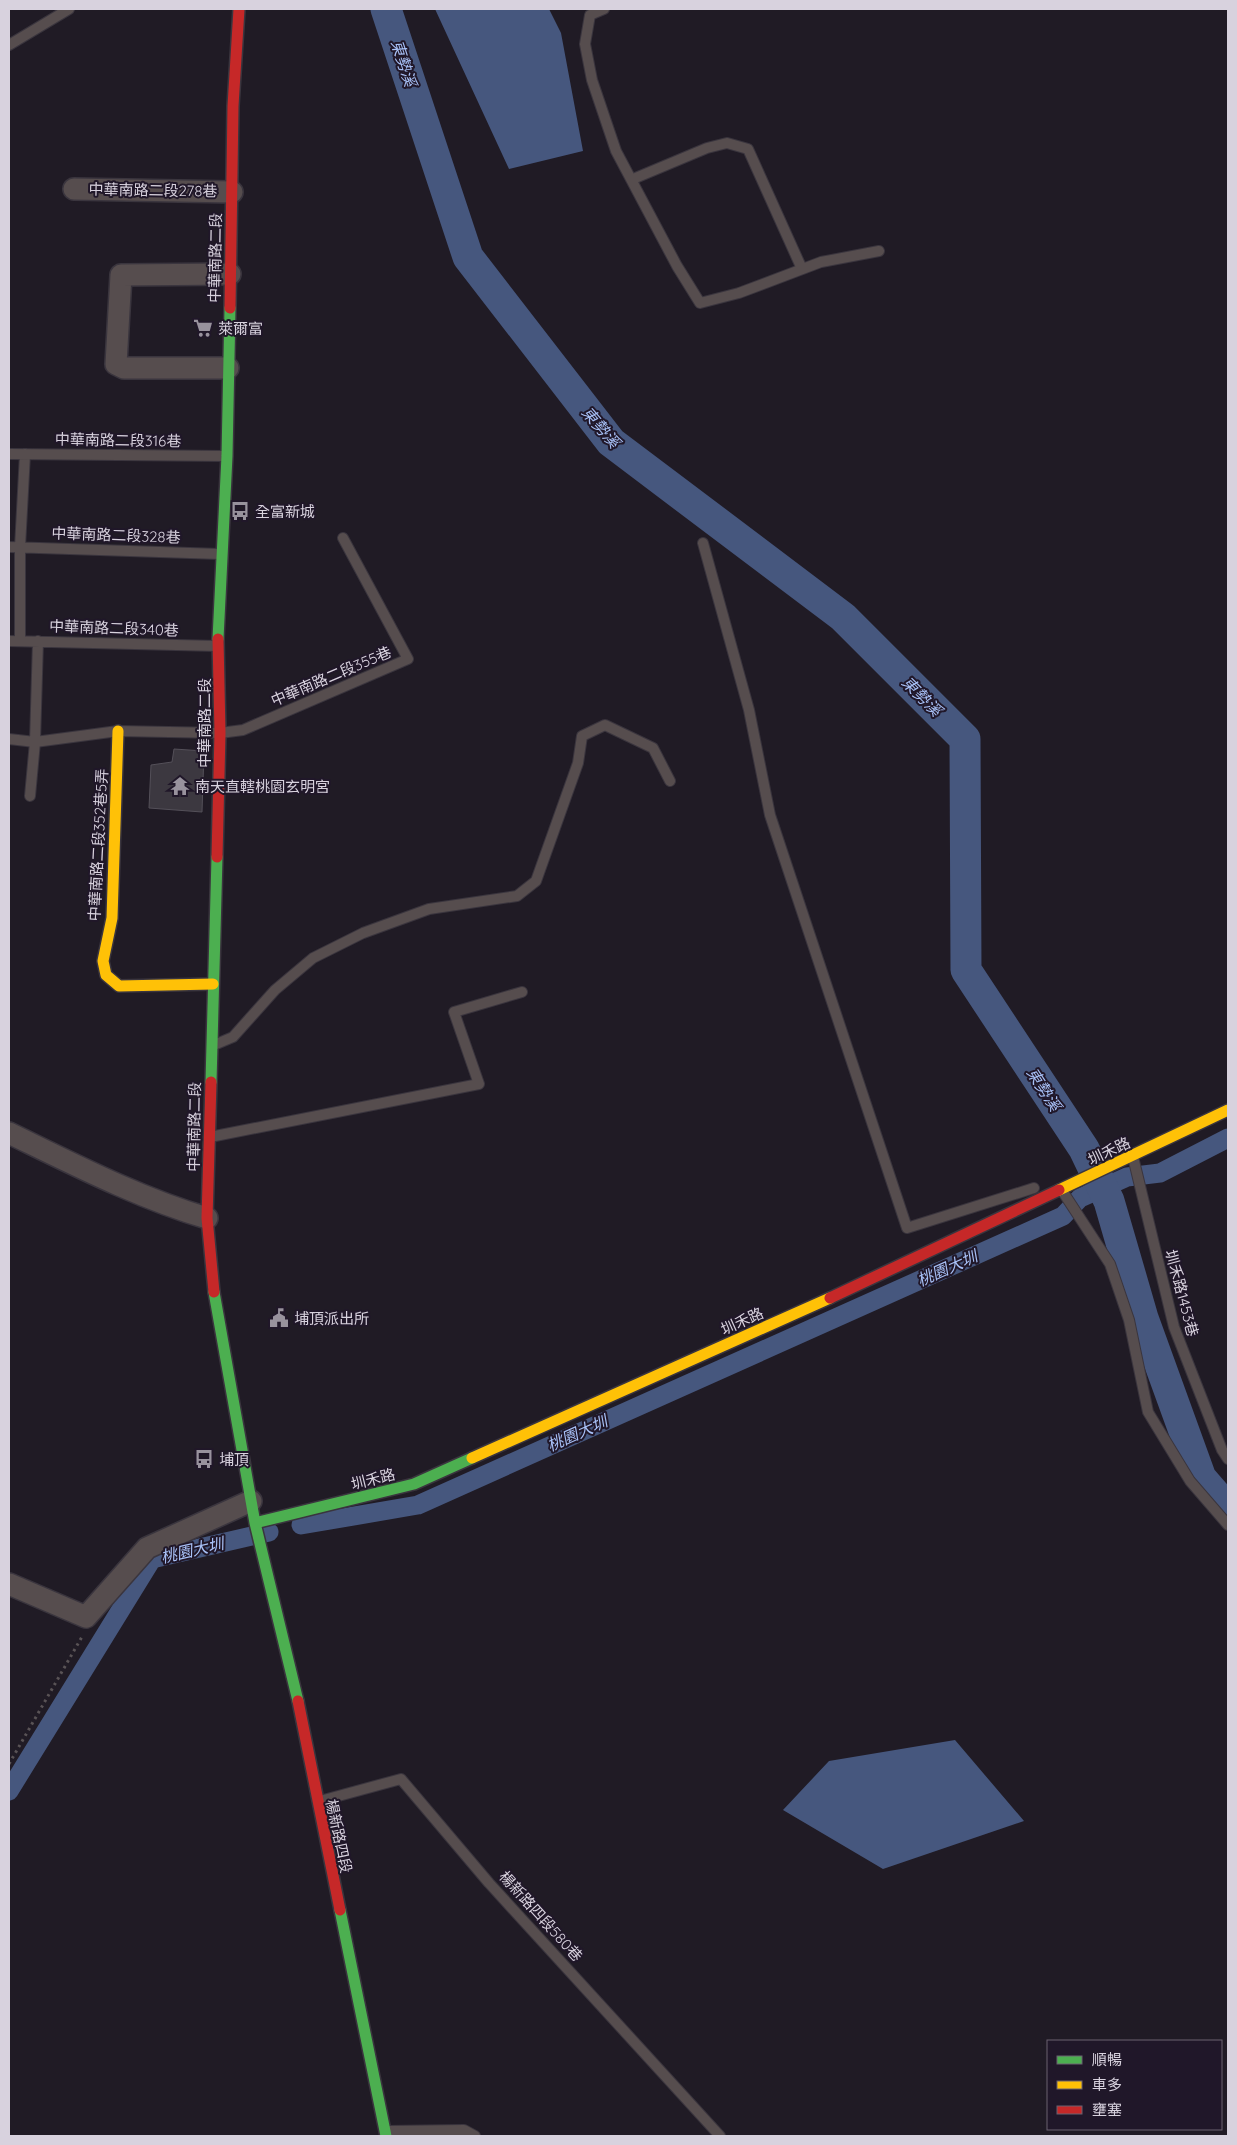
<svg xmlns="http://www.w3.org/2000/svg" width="1237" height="2145" font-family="Quicksand,'Noto Sans TC',sans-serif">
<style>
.water{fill:#46577e}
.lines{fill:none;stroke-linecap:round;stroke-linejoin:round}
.canal{stroke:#46577e;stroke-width:19}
.river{stroke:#46577e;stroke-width:31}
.building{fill:#3c3840;stroke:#545059}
.lane-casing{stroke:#3a353e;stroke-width:12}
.street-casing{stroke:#3a353e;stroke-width:24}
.fast-casing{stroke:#3a353e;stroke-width:14}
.slow-casing{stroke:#3a353e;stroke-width:14}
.jam-casing{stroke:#3a353e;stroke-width:14}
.path{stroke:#595356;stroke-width:3;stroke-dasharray:2.5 4;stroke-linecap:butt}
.lane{stroke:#564d4e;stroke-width:10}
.street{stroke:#564d4e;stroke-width:21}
.fast{stroke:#4caf50;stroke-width:11}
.slow{stroke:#ffc107;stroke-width:11}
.jam{stroke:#c62828;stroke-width:11}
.labels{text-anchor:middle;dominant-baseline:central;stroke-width:4;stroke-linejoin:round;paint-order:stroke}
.street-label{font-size:15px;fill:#d8d2de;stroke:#201729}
.poi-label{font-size:15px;fill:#d8d2de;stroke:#201729;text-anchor:start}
.water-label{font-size:16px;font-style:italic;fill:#a8c1f7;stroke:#201729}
</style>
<rect width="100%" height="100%" fill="#201b25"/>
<!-- water -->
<path class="water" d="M435,9H549L561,33L583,151L509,169Z
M955,1740L1024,1821L883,1869L783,1810L829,1761Z"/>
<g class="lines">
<!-- canal -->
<path class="canal" d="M301,1525L418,1505L1063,1216L1080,1198L1127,1177L1160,1173L1228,1138
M9,1791L152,1559L269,1532"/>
<!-- river -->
<path class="river" d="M386,9L468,257L611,442L843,617L965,739L966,970L1084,1149L1109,1201L1143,1318L1201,1478L1228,1509"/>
</g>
<!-- building -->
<path class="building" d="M174,749L204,751L202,812L149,808L151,765L172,762Z"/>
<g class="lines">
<!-- lane casing -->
<g class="lane-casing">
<path id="lane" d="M604,9L590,15L585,44L592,80L616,151L677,266L700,303L739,293L821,262L879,251
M9,45L69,9
M633,179L707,148L727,143L748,149L802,269
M9,454L226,456
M703,543L749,710L770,815L907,1228L1034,1188
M9,547L220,554
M9,641L218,646
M20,641V547L25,454
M9,739L35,742L118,731L220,733L243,730L408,659L343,538
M30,796L35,742L38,641
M214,1045L233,1037L275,990L313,958L363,933L429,909L517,896L536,881L578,763L582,736L605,725L653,748L670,781
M210,1137L479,1084L454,1012L522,992
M1133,1157L1174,1327L1222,1450L1228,1459
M1061,1189L1110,1264L1129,1320L1148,1412L1190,1481L1228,1525
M320,1801L401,1779L489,1883L720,2136
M386,2131L464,2130L475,2136"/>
</g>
<!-- street casing -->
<g class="street-casing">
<path id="street" d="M74,189L232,192
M228,368H124L116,364L121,275L230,274
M9,1133C73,1164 139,1198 207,1218
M9,1584L86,1617L147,1548L251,1501"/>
</g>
<!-- fast casing -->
<g class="fast-casing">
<path id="fast" d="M218,639L227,456L230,308
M211,1082L217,857
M214,1292L255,1523L298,1701
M255,1523L414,1484L472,1458
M340,1910L386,2136"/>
</g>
<!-- slow casing -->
<g class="slow-casing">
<path id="slow" d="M118,731L112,918L103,961L106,975L119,986L213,984
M1059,1190L1228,1110
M472,1458L830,1298"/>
</g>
<!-- jam casing -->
<g class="jam-casing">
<path id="jam" d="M230,308L233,106L239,9
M217,857L220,733L218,639
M211,1082L207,1218L214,1292
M830,1298L1059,1190
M298,1701L340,1910"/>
</g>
<!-- path -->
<path class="path" d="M9,1764L83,1635"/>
<!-- lane -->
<use href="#lane" class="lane"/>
<!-- street -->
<use href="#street" class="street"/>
<!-- fast -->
<use href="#fast" class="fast"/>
<!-- slow -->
<use href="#slow" class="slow"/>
<!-- jam -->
<use href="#jam" class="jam"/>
</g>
<!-- icons -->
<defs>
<g id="supermarket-bare" transform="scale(1.5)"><path d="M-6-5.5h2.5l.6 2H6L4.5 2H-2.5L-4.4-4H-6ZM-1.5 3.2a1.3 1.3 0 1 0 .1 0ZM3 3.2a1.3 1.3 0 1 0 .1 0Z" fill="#98929d" stroke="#201729" stroke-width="2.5" paint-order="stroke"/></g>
<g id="bus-bare" transform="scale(1.5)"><path d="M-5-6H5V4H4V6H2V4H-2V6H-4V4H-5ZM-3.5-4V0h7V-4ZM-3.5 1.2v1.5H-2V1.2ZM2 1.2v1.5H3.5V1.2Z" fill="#98929d" stroke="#201729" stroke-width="2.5" paint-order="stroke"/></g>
<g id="temple-bare" transform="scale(1.5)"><path d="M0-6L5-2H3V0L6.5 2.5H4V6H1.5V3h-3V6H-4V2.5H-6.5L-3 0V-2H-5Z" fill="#98929d" stroke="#201729" stroke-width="2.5" paint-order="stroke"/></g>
<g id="civic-bare" transform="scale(1.5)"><path d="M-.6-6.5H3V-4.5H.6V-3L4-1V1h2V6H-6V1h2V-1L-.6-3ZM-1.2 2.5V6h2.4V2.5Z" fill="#98929d" stroke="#201729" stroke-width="2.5" paint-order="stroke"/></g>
</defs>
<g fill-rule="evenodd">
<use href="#supermarket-bare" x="203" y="328"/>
<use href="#bus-bare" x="240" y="511"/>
<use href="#temple-bare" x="180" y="786"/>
<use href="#civic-bare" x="279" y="1318"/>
<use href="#bus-bare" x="204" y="1459"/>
</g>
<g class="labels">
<!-- street labels -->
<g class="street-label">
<text transform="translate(153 190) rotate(1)">中華南路二段278巷</text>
<text transform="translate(215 258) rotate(-89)">中華南路二段</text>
<text transform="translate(118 440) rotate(1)">中華南路二段316巷</text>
<text transform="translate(116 535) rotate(2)">中華南路二段328巷</text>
<text transform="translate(114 628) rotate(2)">中華南路二段340巷</text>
<text transform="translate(331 676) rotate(-23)">中華南路二段355巷</text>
<text transform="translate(204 723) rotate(-90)">中華南路二段</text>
<text transform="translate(98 845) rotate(-87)">中華南路二段352巷5弄</text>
<text transform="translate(194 1127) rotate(-89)">中華南路二段</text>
<text transform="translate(1109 1151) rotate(-25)">圳禾路</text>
<text transform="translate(1182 1293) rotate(75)">圳禾路1453巷</text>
<text transform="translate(742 1321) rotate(-24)">圳禾路</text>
<text transform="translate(373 1479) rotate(-14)">圳禾路</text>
<text transform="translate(339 1836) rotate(78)">楊新路四段</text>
<text transform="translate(541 1916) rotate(48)">楊新路四段580巷</text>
</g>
<!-- poi labels -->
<g class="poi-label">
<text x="218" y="328">萊爾富</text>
<text x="255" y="511">全富新城</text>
<text x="195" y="786">南天直轄桃園玄明宮</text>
<text x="294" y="1318">埔頂派出所</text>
<text x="219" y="1459">埔頂</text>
</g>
<!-- water labels -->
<g class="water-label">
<text transform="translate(404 63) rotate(72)">東勢溪</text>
<text transform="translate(601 427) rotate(49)">東勢溪</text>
<text transform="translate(922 696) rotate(45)">東勢溪</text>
<text transform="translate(1044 1089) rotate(57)">東勢溪</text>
<text transform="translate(947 1268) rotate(-24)">桃園大圳</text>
<text transform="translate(577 1433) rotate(-24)">桃園大圳</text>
<text transform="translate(192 1550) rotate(-13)">桃園大圳</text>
</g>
</g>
<!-- border -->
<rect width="1237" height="2145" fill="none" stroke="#d8d2de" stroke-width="20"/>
<!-- legend -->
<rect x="1047" y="2040" width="175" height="90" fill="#201729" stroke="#6a6271"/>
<rect x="1057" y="2056" width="25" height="8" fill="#4caf50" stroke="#6a6271"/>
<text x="1092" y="2065" font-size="15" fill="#d8d2de">順暢</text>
<rect x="1057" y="2081" width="25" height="8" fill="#ffc107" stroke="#6a6271"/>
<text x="1092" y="2090" font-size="15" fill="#d8d2de">車多</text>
<rect x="1057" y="2106" width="25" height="8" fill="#c62828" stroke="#6a6271"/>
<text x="1092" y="2115" font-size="15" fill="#d8d2de">壅塞</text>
</svg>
